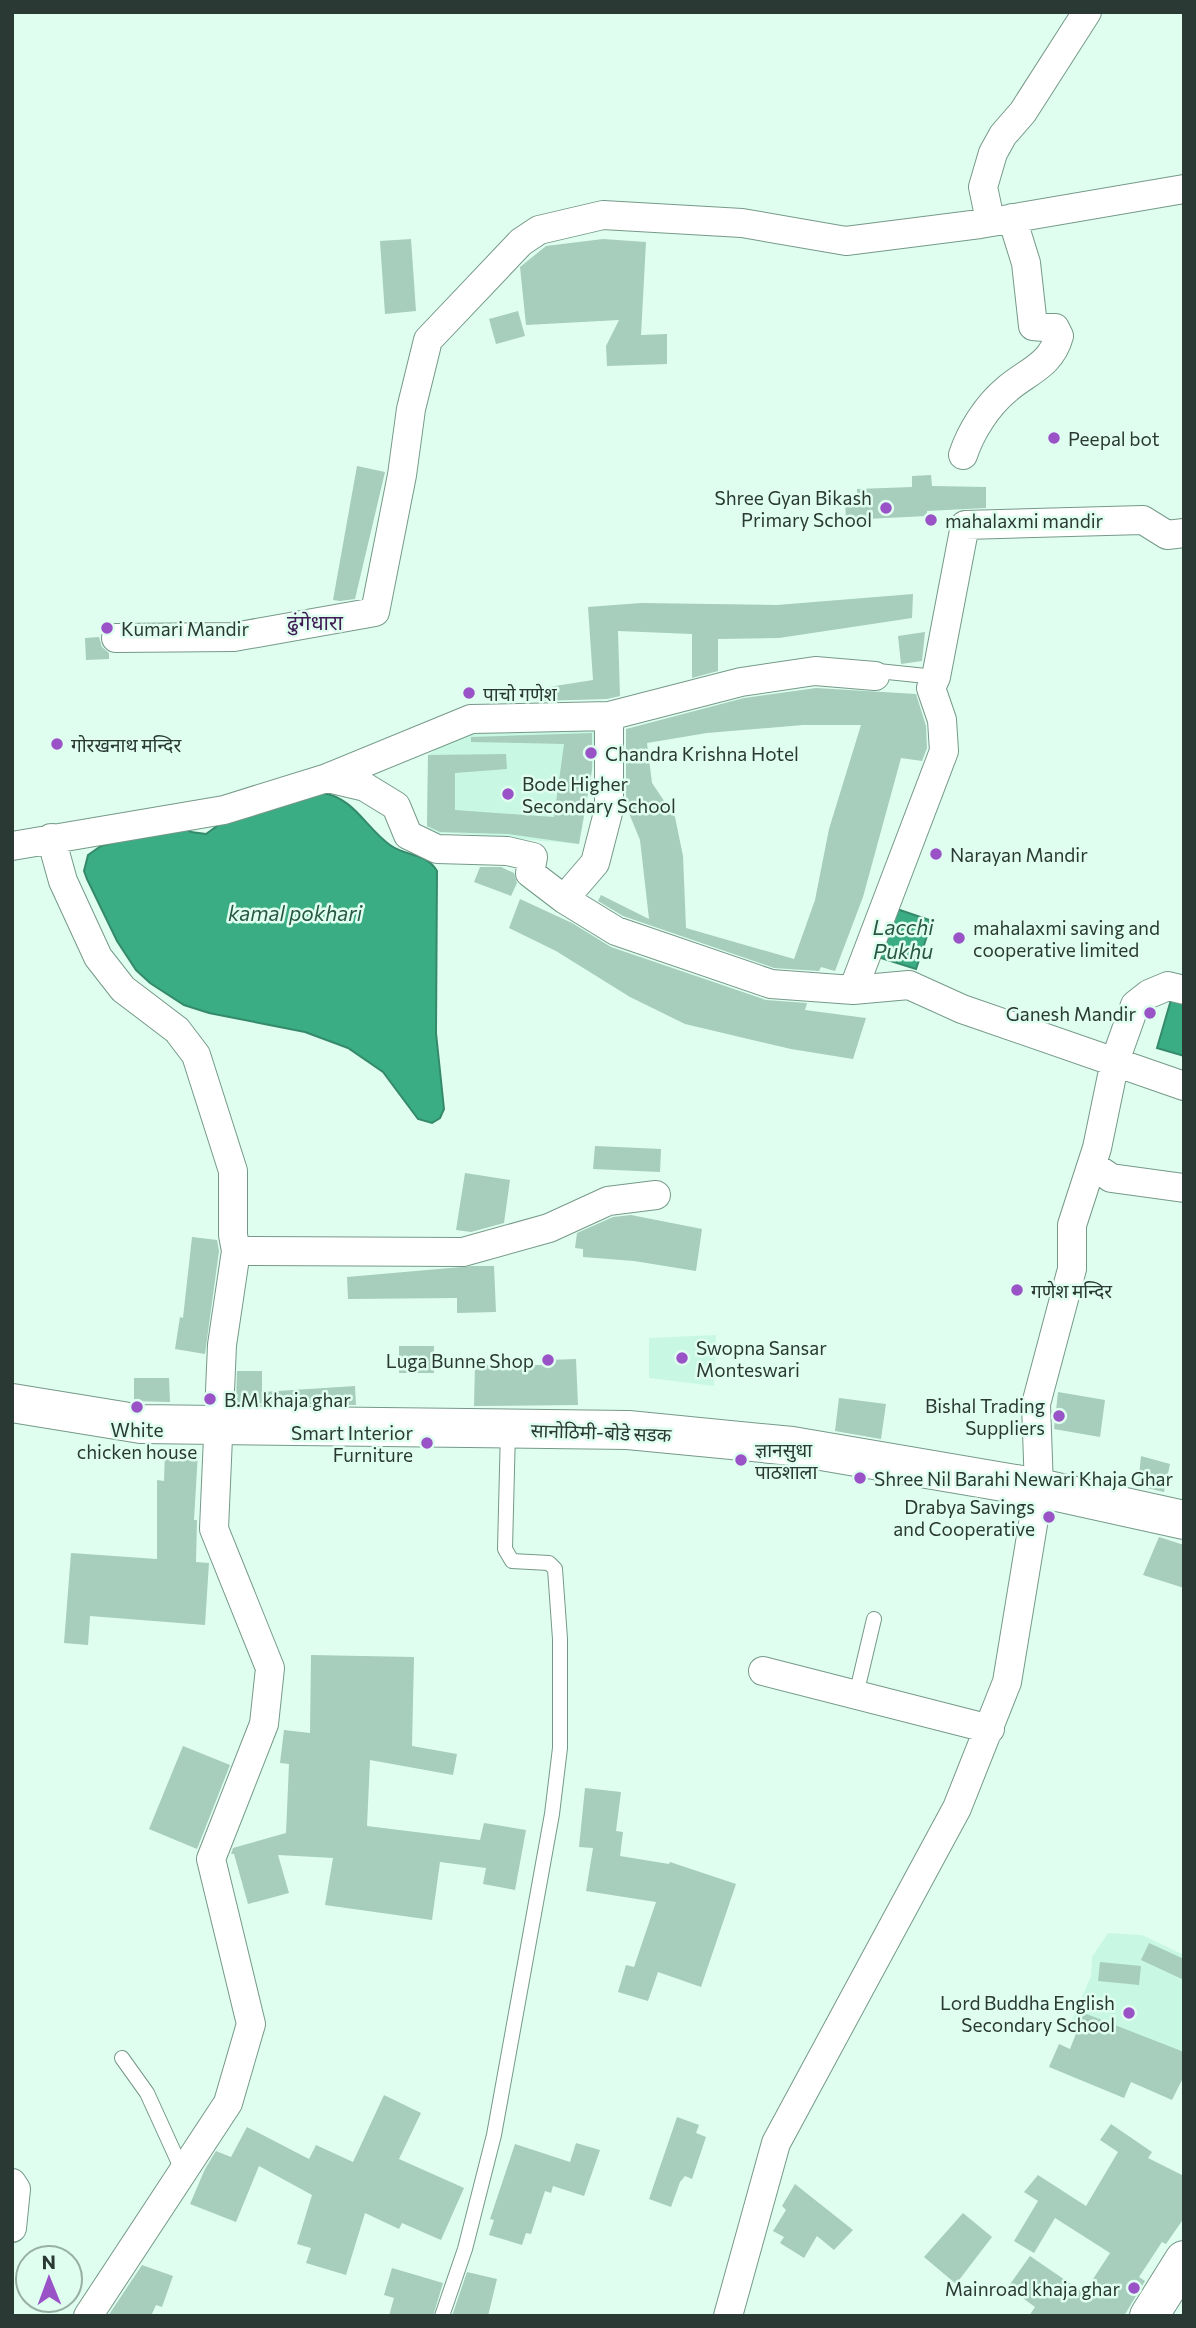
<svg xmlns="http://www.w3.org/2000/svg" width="1196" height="2328" font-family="Commissioner,'Noto Sans Devanagari',sans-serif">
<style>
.built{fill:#c8f8e3}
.water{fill:#3aad85;stroke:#358a6c;stroke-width:2}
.building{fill:#a7cdbc;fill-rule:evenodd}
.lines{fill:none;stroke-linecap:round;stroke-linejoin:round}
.lane-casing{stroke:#759989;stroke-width:16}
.street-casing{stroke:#759989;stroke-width:30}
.primary-casing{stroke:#759989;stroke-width:40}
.lane{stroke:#fff;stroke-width:14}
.street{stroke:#fff;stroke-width:28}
.primary{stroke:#fff;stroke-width:38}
.poi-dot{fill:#9a53c7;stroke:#dffef0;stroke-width:2.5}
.labels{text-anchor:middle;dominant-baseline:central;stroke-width:5;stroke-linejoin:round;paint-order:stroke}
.poi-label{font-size:19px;fill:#2a3933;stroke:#dffef0;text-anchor:start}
.street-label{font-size:19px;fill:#2a3933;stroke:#dffef0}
.neighbourhood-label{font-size:21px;fill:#3e1c53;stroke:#dffef0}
.water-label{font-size:21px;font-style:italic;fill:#295745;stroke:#dffef0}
</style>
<rect width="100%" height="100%" fill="#dffef0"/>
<!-- built -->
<path class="built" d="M597,721V745L579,844L451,833L427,834L428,755L471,723Z
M716,1335L714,1386L649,1378V1338Z
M1108,1933L1142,1935L1184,1955V2079L1068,2029L1091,1976L1092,1957Z"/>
<!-- water -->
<path class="water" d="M323,793C354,798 366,828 390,845C406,857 426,852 437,871L436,1033L444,1109L440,1118L432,1123L418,1119L383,1072L348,1048L305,1032L209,1013L184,1005L150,983L136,970L117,941L87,879L84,871L88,855L101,846L179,825L191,832L206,834L217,826L222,814Z
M891,907L932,921L916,969L875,956Z
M1173,993L1184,996V1056L1157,1048Z"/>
<!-- building -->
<path class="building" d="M411,239L416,311L385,314L380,241Z
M603,239L646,242L641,335L667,334V364L607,366L606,346L619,320L526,325L520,267L546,246Z
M518,311L525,336L496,344L489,319Z
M357,466L385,472L355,599L340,601L333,600Z
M931,475L932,486L986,487V508L927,511V516L846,520L845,500H857V489L912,487V476Z
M913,594L912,618L779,638L718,639V671L692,678V634L618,631L620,696L607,699L538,701L536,689L593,680L588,607L641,603L777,605Z
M925,632L922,661L901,664L898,636Z
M99,637L102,647L109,653V659L86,660L85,638Z
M816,688L916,694L926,726L927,748L922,761L901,758L863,897L835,971L821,967L819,971L774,968L623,916L598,901L601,895L649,919L640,840L626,806V729L744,698ZM803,725H861L829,829L815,900L794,959L686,928L683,856L675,817L652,783L647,743L707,733Z
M592,733V770L579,844L508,834L440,832L427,826L428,755L506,754L507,769L455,773V810L554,817L564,744L471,742V737Z
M480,867H501L514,873L517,883L511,896L474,882Z
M520,899L572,923L611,947L766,1000L807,1003L805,1010L866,1018L853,1059L791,1049L685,1024L630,997L556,951L509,928Z
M595,1146L661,1149L660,1172L593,1169Z
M465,1173L510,1180L504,1223L471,1232L456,1230Z
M631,1215L702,1229L696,1271L634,1261L583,1257V1249L575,1248L577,1233L613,1217Z
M192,1237L217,1240L219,1251L205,1354L175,1349L180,1317L183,1318Z
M473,1266H494L496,1312L457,1313V1298L348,1299L347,1277Z
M399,1346H434V1373H399Z
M576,1359L578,1405L474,1406L475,1365H548V1360Z
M237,1371H262V1392L355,1386L356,1405L236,1403Z
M134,1378H169L170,1402L134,1401Z
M1058,1392L1105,1400L1100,1437L1054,1429Z
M839,1398L886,1404L881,1439L835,1431Z
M165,1451L198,1452L194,1520H197L196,1562L209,1563L205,1625L90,1616L88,1645L64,1643L71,1553L157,1559V1480L164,1481Z
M1141,1456L1170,1464L1164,1492L1138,1486Z
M1159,1537L1184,1545V1588L1143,1575Z
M311,1655L414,1657L412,1746L457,1754L453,1775L370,1760L367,1826L480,1840L484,1823L526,1830L515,1890L483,1884L486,1868L440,1862L432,1920L325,1905L333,1858L278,1855L289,1893L248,1904L234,1854H231L233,1848L286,1833L289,1764L280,1763L284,1730L310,1733Z
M183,1746L230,1765L197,1849L149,1829Z
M585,1788L621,1792L616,1831L623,1832L620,1856L669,1864L670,1862L736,1884L701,1987L658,1972L648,2001L618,1992L626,1965L634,1967L656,1902L586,1891L593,1848L579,1847Z
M1149,1943L1184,1959V1980L1141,1960Z
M1100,1962L1141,1966L1139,1985L1098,1981Z
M1084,2013L1184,2052V2076L1172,2100L1131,2082L1124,2098L1049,2067L1059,2044L1070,2049Z
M384,2095L421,2113L399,2159L464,2188L441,2240L402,2223L399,2229L365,2213L346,2275L306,2263L311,2248L297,2244L312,2195L259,2166L236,2222L190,2204L205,2169L216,2151L231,2157L247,2127L309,2159L316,2145L353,2162Z
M677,2117L699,2125L696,2133L706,2137L692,2179L685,2176L680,2182L671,2207L649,2199Z
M1111,2124L1152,2152L1148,2158L1184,2176V2218L1166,2244L1162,2242L1139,2277L1145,2281L1124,2316H1029L1035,2307L1008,2287L1030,2256L1084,2293L1110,2253L1055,2218L1034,2253L1014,2241L1038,2201L1024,2192L1038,2175L1086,2206L1118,2152L1100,2140Z
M576,2143L600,2150L584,2196L553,2186L551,2193L545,2191L531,2234L526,2233L522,2245L489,2235L494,2220L490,2219L515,2144L570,2162Z
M795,2184L853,2230L834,2250L817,2236L804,2258L780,2243L784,2237L773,2231L786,2210L782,2206Z
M963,2213L992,2237L956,2284L924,2257Z
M142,2265L173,2276L162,2307L156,2305L151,2316H108Z
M392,2268L443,2283L433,2316H389L394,2298L384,2295Z
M467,2272L497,2279L488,2316H452Z"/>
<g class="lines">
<!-- lane casing -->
<g class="lane-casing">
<path id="lane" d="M875,676L878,671L936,677
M856,1695L874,1619
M122,2058L147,2093L183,2172
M442,2316L465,2249L494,2135L552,1814L560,1748V1639L555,1569L549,1563L512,1561L505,1549L508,1430"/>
</g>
<!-- street casing -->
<g class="street-casing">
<path id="street" d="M990,220L983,187L993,153L1003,135L1023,112L1087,12
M963,455C971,431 987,406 1006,390C1026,372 1051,366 1059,336L1055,328L1033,326L1026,263L1012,218
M116,638L234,637L375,612L402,475L411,409L428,340L521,242L539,230L603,215L742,223L846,241L980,224L1184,189
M327,778L365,787L396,806L408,835L437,849L507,851L533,857L530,873L564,899L616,931L771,984L853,990L909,985L962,1009L1184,1086
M51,838L63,881L98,957L123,989L177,1030L196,1055L233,1171V1235L236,1251L222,1345L214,1529L270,1668L264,1724L211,1859L251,2024L228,2103L88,2316
M12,846L224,810L327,778L471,719L609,716L741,682L815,671L875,676
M564,899L595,863L609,809V716
M853,990L944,751L942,720L931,688L936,677L965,525L1143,520L1167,535L1184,533
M1092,1165L1111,1178L1184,1188
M236,1251L463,1252L549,1228L608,1201L656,1195
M763,1671L990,1729
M12,2183L16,2189L12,2228
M728,2316L776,2143L957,1808L1007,1682L1039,1488L1036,1404L1072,1269V1225L1097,1148L1115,1061L1135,1005L1149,994L1168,986L1184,990"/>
</g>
<!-- primary casing -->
<g class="primary-casing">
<path id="primary" d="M12,1403L141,1424L628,1430L792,1446L1039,1488L1184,1520
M1149,2316L1184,2260"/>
</g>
<!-- lane -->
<use href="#lane" class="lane"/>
<!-- street -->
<use href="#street" class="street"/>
<!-- primary -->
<use href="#primary" class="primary"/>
</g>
<!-- markers -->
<g class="poi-dot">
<circle cx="1054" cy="438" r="7"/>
<circle cx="886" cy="508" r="7"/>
<circle cx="931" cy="520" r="7"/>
<circle cx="107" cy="628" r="7"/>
<circle cx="469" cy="693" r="7"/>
<circle cx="57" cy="744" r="7"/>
<circle cx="591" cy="753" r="7"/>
<circle cx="508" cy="794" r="7"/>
<circle cx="936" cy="854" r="7"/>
<circle cx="959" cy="938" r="7"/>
<circle cx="1150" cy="1013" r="7"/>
<circle cx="1017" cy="1290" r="7"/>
<circle cx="682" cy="1358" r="7"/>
<circle cx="548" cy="1360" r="7"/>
<circle cx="210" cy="1399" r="7"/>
<circle cx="137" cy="1407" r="7"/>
<circle cx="1059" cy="1416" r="7"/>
<circle cx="427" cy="1443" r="7"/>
<circle cx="741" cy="1460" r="7"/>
<circle cx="860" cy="1478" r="7"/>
<circle cx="1049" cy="1517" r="7"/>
<circle cx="1129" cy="2013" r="7"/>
<circle cx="1134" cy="2288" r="7"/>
</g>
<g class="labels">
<!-- poi labels -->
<g class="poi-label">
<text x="1068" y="438">Peepal bot</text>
<text x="872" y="497" text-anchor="end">Shree Gyan Bikash<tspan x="872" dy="22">Primary School</tspan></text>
<text x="945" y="520">mahalaxmi mandir</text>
<text x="121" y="628">Kumari Mandir</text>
<text x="483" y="693">पाचो गणेश</text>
<text x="71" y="744">गोरखनाथ मन्दिर</text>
<text x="605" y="753">Chandra Krishna Hotel</text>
<text x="522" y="783">Bode Higher<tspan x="522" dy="22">Secondary School</tspan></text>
<text x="950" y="854">Narayan Mandir</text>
<text x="973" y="927">mahalaxmi saving and<tspan x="973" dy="22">cooperative limited</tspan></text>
<text x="1136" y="1013" text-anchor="end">Ganesh Mandir</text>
<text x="1031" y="1290">गणेश मन्दिर</text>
<text x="696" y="1347">Swopna Sansar<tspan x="696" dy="22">Monteswari</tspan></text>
<text x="534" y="1360" text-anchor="end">Luga Bunne Shop</text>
<text x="224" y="1399">B.M khaja ghar</text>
<text x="1045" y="1405" text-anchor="end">Bishal Trading<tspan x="1045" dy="22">Suppliers</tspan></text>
<text x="137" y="1429" text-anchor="middle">White<tspan x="137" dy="22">chicken house</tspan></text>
<text x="413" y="1432" text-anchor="end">Smart Interior<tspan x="413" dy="22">Furniture</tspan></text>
<text x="755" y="1449">ज्ञानसुधा<tspan x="755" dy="22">पाठशाला</tspan></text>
<text x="874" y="1478">Shree Nil Barahi Newari Khaja Ghar</text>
<text x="1035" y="1506" text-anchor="end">Drabya Savings<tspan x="1035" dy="22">and Cooperative</tspan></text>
<text x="1115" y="2002" text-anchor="end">Lord Buddha English<tspan x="1115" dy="22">Secondary School</tspan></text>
<text x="1120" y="2288" text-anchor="end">Mainroad khaja ghar</text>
</g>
<!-- street labels -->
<g class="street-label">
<text transform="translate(601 1432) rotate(2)">सानोठिमी-बोडे सडक</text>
</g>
<!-- neighbourhood labels -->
<g class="neighbourhood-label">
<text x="315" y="621">ढुंगेधारा</text>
</g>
<!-- water labels -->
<g class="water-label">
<text x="295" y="912">kamal pokhari</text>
<text x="903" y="926">Lacchi<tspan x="903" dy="24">Pukhu</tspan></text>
</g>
</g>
<!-- border -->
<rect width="1196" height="2328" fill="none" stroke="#2a3933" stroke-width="28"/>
<!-- north arrow -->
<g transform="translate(49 2279) rotate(359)"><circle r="33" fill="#dffef0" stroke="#97afa4" stroke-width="2"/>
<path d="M0-5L12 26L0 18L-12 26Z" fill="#9a53c7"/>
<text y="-10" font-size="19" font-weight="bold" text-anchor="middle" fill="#2a3933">N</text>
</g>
</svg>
